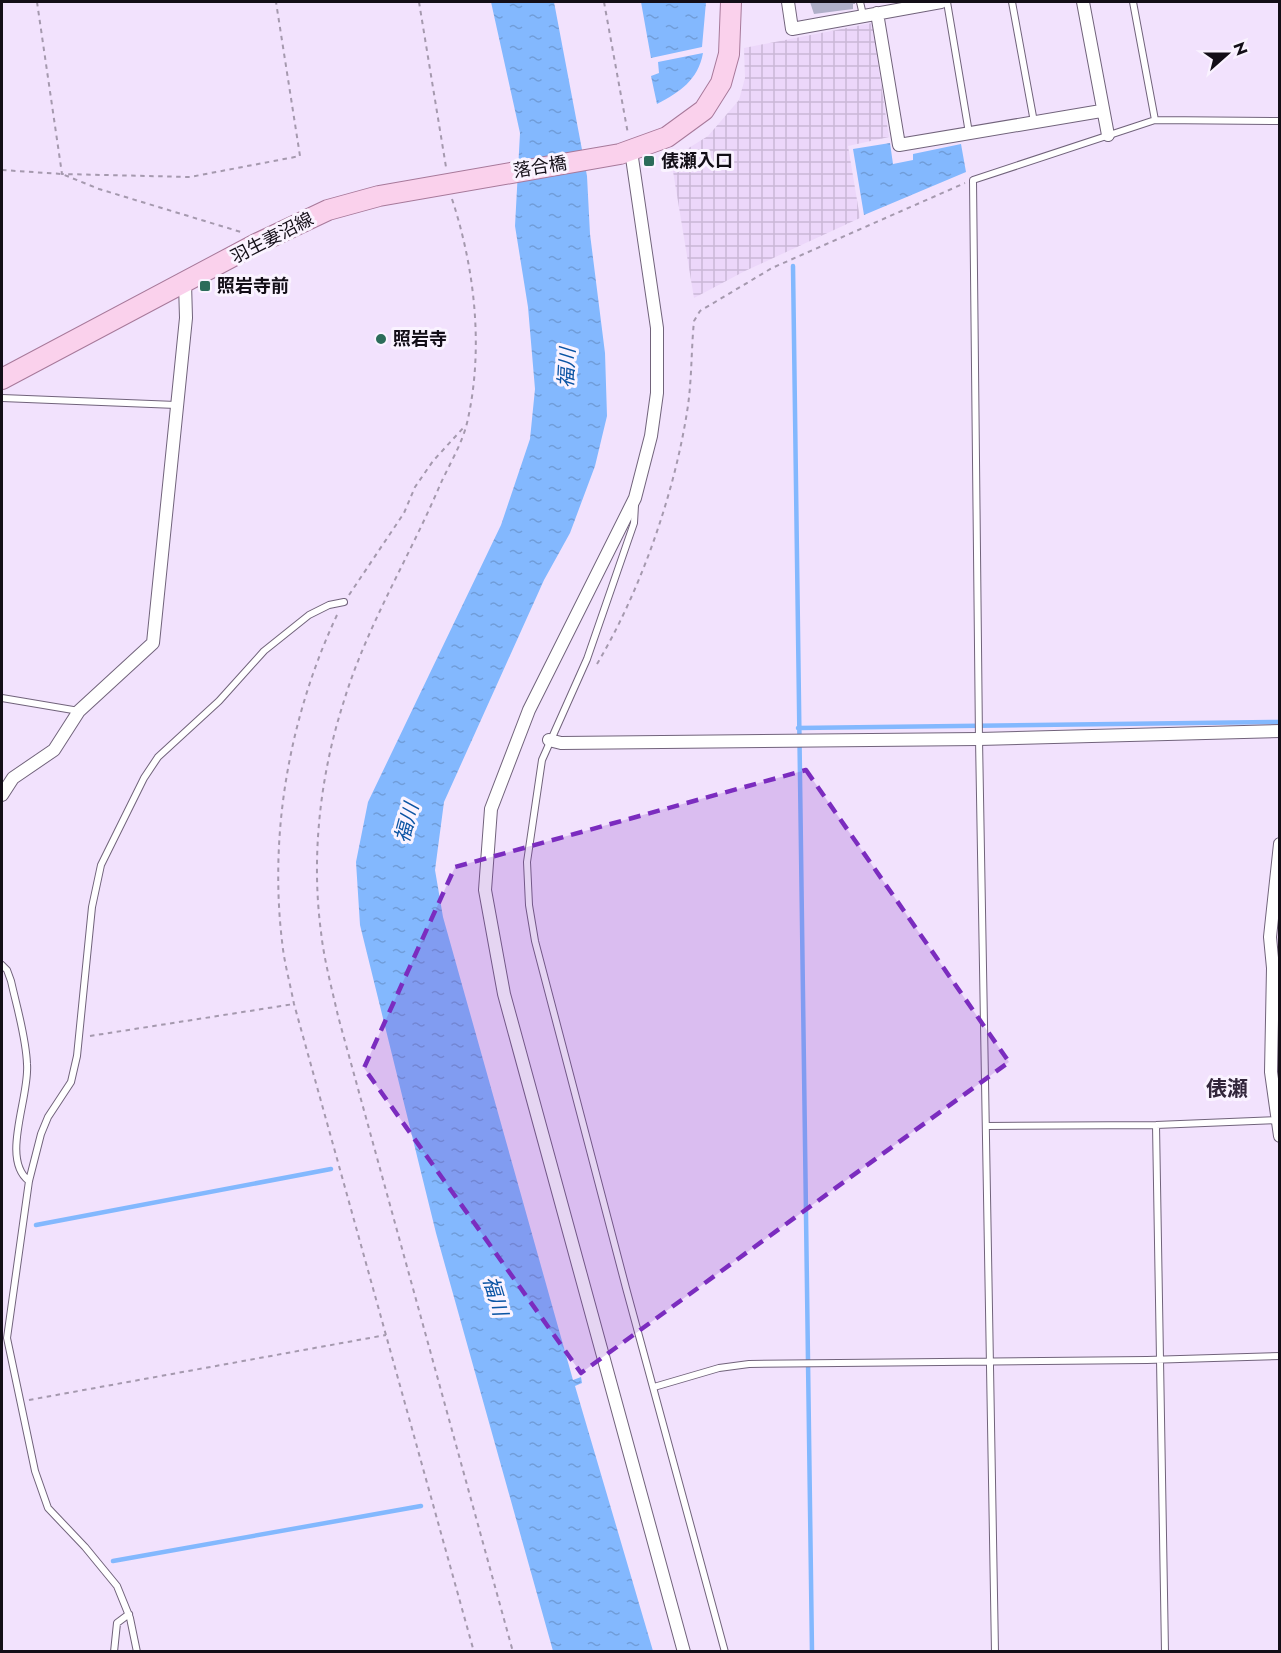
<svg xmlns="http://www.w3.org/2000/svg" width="1281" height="1653" font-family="Jost,'Noto Sans JP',sans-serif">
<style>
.industrial{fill:url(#industrial-grid)}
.water{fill:url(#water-ripples)}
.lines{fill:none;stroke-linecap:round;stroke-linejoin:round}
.stream{stroke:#83b8fe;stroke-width:4.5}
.service-casing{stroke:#71637b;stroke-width:8}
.minor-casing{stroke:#71637b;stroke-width:14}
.primary-casing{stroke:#a7799a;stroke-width:22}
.path{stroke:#a599ae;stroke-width:2;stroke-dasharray:4.5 4.5;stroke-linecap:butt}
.service{stroke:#fff;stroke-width:6}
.minor{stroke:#fff;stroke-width:12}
.primary{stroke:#fad1ec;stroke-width:20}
.wall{fill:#afafc8}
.marked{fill:#7b2cbf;fill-opacity:0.2;stroke:#7b2cbf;stroke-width:4.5;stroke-dasharray:12 8;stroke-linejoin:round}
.poi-dot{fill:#2c6c5a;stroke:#faf3ff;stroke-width:2}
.labels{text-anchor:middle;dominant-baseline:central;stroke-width:6;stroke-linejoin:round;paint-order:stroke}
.poi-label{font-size:18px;font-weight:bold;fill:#130e17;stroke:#faf3ff;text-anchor:start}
.street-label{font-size:18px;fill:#130e17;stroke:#faf3ff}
.water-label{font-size:20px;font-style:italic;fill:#0b54a4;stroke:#faf3ff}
.quarter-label{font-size:21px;font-weight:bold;fill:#32263a;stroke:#faf3ff}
</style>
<defs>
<pattern id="industrial-grid" width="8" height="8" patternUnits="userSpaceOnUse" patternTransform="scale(1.5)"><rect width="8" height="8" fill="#ecd7fa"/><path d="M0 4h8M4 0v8" fill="none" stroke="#cab7d6"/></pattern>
<pattern id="water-ripples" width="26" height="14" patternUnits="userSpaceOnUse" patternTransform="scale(1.5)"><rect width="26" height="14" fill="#83b8fe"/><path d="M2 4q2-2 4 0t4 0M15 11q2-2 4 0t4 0" fill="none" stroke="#709dd9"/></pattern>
</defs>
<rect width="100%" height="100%" fill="#f2e2fd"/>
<!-- industrial -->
<path class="industrial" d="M872,23L889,137L848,146L860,218L745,271L694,298L671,159L708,136L739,100L745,78L744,48Z"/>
<!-- water -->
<path class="water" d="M491,2H554L587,176L590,234L605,353L607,416L595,466L570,533L544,580L444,802L435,870L443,917L573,1380L581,1377L582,1383L575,1386L653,1651H553L436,1233L360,925L356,862L368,802L501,525L530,439L535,389L528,307L515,226L520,133Z
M641,2H706L702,47L651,58Z
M703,53C698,80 680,92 657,104L651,76L659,73L658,62Z
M890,143L893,164L913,160V154L961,144L966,172L864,215L853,149Z"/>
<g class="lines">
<!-- stream -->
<path class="stream" d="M793,266L812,1652
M798,728L1280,722
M36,1225L331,1169
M113,1561L421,1506"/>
<!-- service casing -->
<g class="service-casing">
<path id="service" d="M860,2L863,15
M947,2L969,133
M1012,2L1034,122
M1133,2L1155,120
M2,398L176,405
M635,505L634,523L587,659L542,760L527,862L529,905L535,941L626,1288L725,1652
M2,698L79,711
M2,965L7,970L11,981C17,1008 26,1037 27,1064C30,1097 0,1159 29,1181
M1156,1125L1165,1652
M986,1126L1156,1125L1280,1120
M654,1387L719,1368L749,1364L1147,1360L1280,1356
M114,1652L117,1623L129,1614
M137,1652L130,1618L117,1586L85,1547L48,1508L35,1471L7,1338L29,1181L41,1134L48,1117L71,1082L77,1056L92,907L101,865L144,778L158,757L219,701L264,651L309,615L329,605L344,602
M995,1652L979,739L973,180L1155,120L1280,121"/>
</g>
<!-- minor casing -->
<g class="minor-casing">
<path id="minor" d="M788,2L792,29L941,2
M1083,2L1108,135
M877,13L899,145L1101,111
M631,151L657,328V393L651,436L635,498L529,710L491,809L485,890L504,994L684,1652
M549,740L561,743L979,739L1280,731
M2,795L13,778L54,750L79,711L153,643L186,318L185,283
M1280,844L1270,937L1273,968L1271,1072L1280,1136"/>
</g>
<!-- primary casing -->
<g class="primary-casing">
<path id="primary" d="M2,379L256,244L328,210L379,196L620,154L667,137L704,110L721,83L729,54L731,2"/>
</g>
<!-- path -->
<path class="path" d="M37,2L62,174L190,177L300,156L276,2
M419,2L446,167
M604,2L628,134
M2,170L62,174L99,189L241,232
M452,199C475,269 484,350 467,423C462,444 449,465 440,485C409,558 366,627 343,704C320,776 311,857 321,932C324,960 332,989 338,1016L513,1652
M349,595L404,513L415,487L433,461L464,427
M337,615C290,715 269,831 282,941C284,962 290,983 294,1004L474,1652
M597,664C640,592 674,495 687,412C692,382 691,351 694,321L700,311L772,268L965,183
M90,1036L294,1004
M29,1400L386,1335"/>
<!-- service -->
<use href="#service" class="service"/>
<!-- minor -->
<use href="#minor" class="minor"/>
<!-- primary -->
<use href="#primary" class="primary"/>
</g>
<!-- wall -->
<path class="wall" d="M810,2H855V4H853V9L814,14Z"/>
<!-- marked area -->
<path class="marked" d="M806,770L1009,1062L581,1373L364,1068L455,867Z"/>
<!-- markers -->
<g class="poi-dot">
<rect x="643" y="155" width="12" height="12" rx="3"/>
<rect x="199" y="280" width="12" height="12" rx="3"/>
<circle cx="381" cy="339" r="6"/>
</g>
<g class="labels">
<!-- poi labels -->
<g class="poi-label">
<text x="661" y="161">俵瀬入口</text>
<text x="217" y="286">照岩寺前</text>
<text x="393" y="339">照岩寺</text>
</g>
<!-- street labels -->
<g class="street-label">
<text transform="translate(540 167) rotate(-9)">落合橋</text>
<text transform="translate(272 238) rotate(-27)">羽生妻沼線</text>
</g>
<!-- water labels -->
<g class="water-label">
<text transform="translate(567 368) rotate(-87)">福川</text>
<text transform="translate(407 823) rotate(-75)">福川</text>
<text transform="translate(495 1296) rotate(73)">福川</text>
</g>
<!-- quarter labels -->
<g class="quarter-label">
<text x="1227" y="1089">俵瀬</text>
</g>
</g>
<!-- border -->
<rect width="1281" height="1653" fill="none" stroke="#130e17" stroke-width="6"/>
<!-- north arrow -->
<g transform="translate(1227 54) rotate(69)" stroke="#faf3ff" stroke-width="4.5" paint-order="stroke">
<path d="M0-4.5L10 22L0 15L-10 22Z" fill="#130e17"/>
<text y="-9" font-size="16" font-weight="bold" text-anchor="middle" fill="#130e17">N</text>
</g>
</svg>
